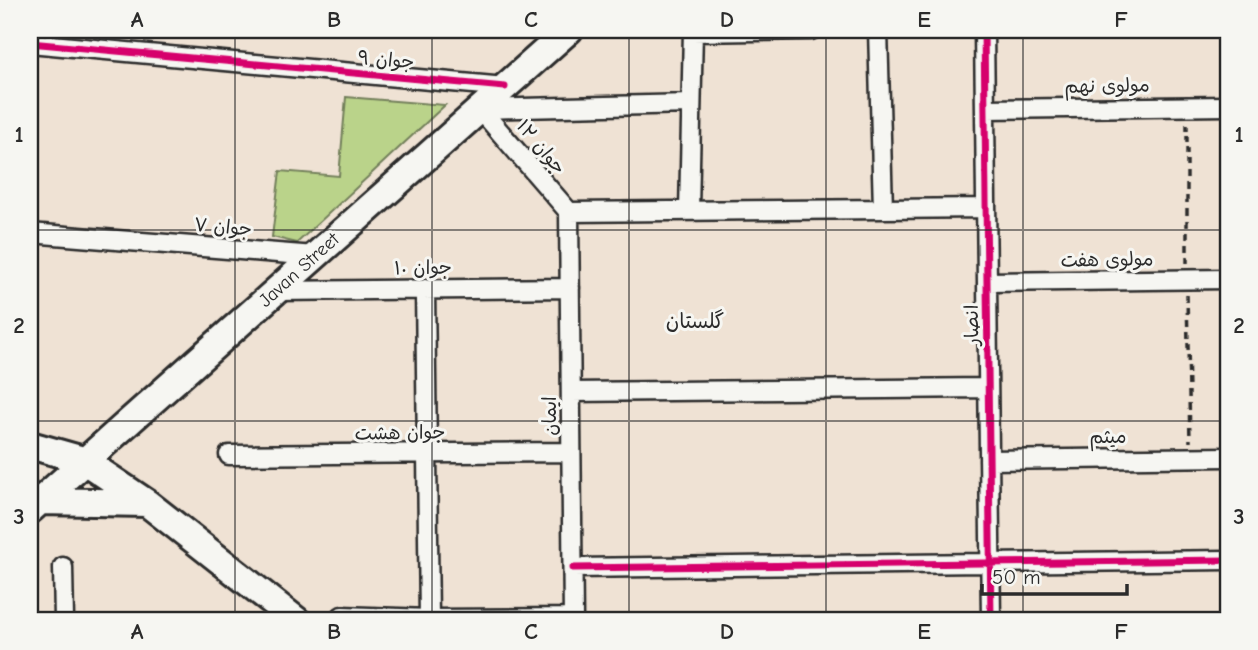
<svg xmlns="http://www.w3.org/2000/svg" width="1258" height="650" font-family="'Comic Neue','Playpen Sans Arabic',sans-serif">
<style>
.green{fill:#bad38a;stroke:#727f5a;stroke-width:2}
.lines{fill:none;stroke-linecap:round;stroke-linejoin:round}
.street-casing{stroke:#2b2b2b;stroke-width:23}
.secondary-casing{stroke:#2b2b2b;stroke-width:32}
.path{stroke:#2b2b2b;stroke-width:3.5;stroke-dasharray:7 5;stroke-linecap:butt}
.street{stroke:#f6f6f2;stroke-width:18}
.secondary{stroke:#f6f6f2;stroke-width:26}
.cycleway-casing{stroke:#f6f6f2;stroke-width:11}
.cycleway{stroke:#d6006c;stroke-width:7}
.grid{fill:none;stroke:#2b2b2b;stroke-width:2;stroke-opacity:0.55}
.labels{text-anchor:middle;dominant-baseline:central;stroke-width:6;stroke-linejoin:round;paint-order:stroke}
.street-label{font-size:19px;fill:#2b2b2b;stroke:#f6f6f2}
.neighbourhood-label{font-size:21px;fill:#2b2b2b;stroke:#f6f6f2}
.neatline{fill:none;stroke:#2b2b2b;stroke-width:2.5}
.grid-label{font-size:23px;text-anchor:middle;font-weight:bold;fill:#2b2b2b}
</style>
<rect width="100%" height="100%" fill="#efe2d4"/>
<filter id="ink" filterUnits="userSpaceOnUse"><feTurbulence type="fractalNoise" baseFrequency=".0143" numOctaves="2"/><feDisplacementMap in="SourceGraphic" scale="14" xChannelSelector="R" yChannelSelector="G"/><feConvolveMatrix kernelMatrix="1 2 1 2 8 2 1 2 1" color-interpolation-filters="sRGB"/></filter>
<g filter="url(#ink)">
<!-- green -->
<path class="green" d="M346,97L445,105L297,243L272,237L280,171L339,176Z"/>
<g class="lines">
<!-- street casing -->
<g class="street-casing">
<path id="street" d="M878,30L883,209
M984,30L991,620
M693,32L811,30
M30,43L505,87
M480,109L691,104
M480,109L569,212
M985,109L1228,106
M689,211L693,30
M569,212L986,208
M569,212L573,620
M30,233L315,256
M987,282L1228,279
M425,289L429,619
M276,291L570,288
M571,392L988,388
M229,455L571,452
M989,460L1228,457
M63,567L64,620
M573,568L1228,560
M342,616L429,619L573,618"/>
</g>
<!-- secondary casing -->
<g class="secondary-casing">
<path id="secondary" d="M30,445L83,460L147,503L296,620
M31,498L40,501L147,503
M30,510L569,30"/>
</g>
<!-- path -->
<path class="path" d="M1187,263V124
M1187,295L1190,442"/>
<!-- street -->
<use href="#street" class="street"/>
<!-- secondary -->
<use href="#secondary" class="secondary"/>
<!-- cycleway casing -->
<g class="cycleway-casing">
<path id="cycleway" d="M984,30L991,620
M30,43L505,87
M573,568L1228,560"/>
</g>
<!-- cycleway -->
<use href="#cycleway" class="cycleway"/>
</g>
</g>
<!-- grid -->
<path class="grid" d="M235,30V620M432,30V620M629,30V620M826,30V620M1023,30V620M30,230H1228M30,421H1228"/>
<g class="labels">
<!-- street labels -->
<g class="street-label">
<text transform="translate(386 60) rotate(5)">جوان ۹</text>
<text transform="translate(1107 86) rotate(-1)">مولوی نهم</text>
<text transform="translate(541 147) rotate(50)">جوان ۱۲</text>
<text transform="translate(223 227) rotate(5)">جوان ۷</text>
<text transform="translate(1107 260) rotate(-1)">مولوی هفت</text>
<text transform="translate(423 268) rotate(-1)">جوان ۱۰</text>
<text transform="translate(299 270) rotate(-42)">Javan Street</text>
<text transform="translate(972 325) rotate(-91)">انصار</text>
<text transform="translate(550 416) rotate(-90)">ایمان</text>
<text transform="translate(400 433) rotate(-1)">جوان هشت</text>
<text transform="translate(1108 437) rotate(-1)">میثم</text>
</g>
<!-- neighbourhood labels -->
<g class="neighbourhood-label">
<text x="695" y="321">گلستان</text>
</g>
</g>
<!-- margin -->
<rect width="1258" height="650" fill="none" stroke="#f6f6f2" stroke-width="77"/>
<!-- scale -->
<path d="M982 584v10h145v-10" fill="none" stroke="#2b2b2b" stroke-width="3.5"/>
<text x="992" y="584" font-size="21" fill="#2b2b2b" stroke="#f6f6f2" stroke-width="5" paint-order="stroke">50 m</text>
<rect x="38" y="38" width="1182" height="574" class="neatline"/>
<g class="grid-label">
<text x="137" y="27">A</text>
<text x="334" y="27">B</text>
<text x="531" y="27">C</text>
<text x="727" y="27">D</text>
<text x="924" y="27">E</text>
<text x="1121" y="27">F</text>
<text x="19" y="142">1</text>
<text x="1239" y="142">1</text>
<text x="19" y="333">2</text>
<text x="1239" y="333">2</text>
<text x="19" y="524">3</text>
<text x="1239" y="524">3</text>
<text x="137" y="639">A</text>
<text x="334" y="639">B</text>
<text x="531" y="639">C</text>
<text x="727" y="639">D</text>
<text x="924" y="639">E</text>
<text x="1121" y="639">F</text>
</g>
</svg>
